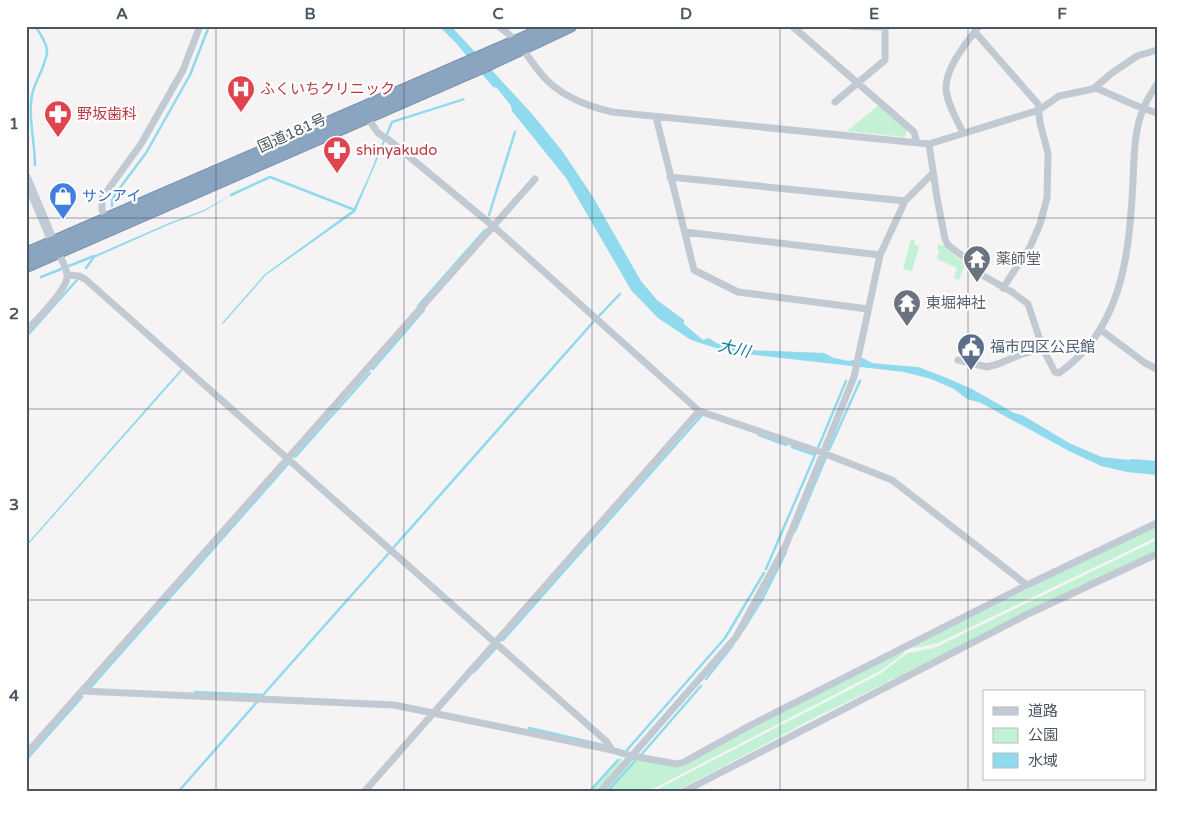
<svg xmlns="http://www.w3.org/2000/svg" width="1183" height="818" font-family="'Varela Round','Noto Sans JP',sans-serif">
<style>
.green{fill:#c3f1d5}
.water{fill:#90daee}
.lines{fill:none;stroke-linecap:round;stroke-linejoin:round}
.stream{stroke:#90daee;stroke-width:2.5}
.highway-casing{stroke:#7690ad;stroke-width:14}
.street{stroke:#c1cad2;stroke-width:7}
.secondary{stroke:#c1cbd6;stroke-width:10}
.highway{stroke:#8ba5c1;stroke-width:12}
.grid{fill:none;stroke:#4a5661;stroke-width:1;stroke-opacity:0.55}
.labels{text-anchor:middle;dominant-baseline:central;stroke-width:4.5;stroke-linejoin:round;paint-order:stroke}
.health-label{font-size:15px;fill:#be3a42;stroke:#fff;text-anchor:start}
.street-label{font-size:15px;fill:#4a5661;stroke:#fff}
.shop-label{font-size:15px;fill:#366cbe;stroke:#fff;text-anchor:start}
.worship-label{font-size:15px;fill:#5b616d;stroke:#fff;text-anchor:start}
.service-label{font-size:15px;fill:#4e5e75;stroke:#fff;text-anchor:start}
.water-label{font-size:16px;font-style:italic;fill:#0c7c9b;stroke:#fff}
.neatline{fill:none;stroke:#4a5661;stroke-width:2}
.grid-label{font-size:16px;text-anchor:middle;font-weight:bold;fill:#4a5661}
</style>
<rect width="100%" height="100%" fill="#f5f3f3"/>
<!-- green -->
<path class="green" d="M879,105L906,129L907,131L905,137L847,131Z
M911,239L915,240L914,245L919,246L912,271L903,269Z
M939,244L943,245L965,264L959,280L954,278L957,268L937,259L939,251L937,249Z
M1157,524V537L938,643L921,647L910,648Z
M1157,540V550L816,717L675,792H652L880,674L908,653L934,648Z
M901,652L905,653L880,671L647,792H603L634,759L675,765L733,738Z
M621,757L622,763L596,792H590Z"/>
<!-- water -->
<path class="water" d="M439,26H451L533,115L563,152L593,197L641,281L657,300L684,320V324L703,340L709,338L716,343L747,350L824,353L834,358L849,361L863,358L872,363L881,364L918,367L942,376L972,389L1014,413L1022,415L1071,444L1102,457L1129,460L1132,459L1157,461V475L1127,472L1101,466L1069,451L981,403L967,399L954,389L931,379L904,372L728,352L691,340L658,318L631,290L566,178L512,111L511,106L497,88L493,87L455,42Z
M464,98L465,100L393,123L355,212L266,275L223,324L222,323L265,274L353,210L368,178L391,121Z
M233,194L205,211L168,225L94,258L93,256L169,223L204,210Z
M181,369L182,371L26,547V545Z"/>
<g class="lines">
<!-- stream -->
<path class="stream" d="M35,26C40,33 46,42 47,50C48,61 36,80 33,91C27,112 35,143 35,165
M231,195L270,177L355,210
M112,206V200L116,193L146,153L190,75L209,26
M489,215L515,132
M86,268L94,257
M41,277L94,256
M418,306L485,230
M598,317L620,294
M26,337L77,280
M373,369L424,310
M759,435L786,445
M818,448L846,381
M829,450L860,381
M295,457L370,373
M795,531L826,457
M394,547L595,320
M766,569L815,455L792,447
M743,630L763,598L786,552
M503,640L702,415
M474,672L496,648
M706,679L733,645
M91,687L288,464
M195,692L263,695L389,553
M529,728L603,745
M627,750L725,638L764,573
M641,755L701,686
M26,760L82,697
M178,792L257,702
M589,792L618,760
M607,792L635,761"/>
<!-- highway casing -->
<g class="highway-casing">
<path id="highway" d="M26,254L545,29
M26,266L491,63L570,26"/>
</g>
<!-- street -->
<path class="street" d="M498,26C517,38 528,58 542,75C560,96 586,106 612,112L929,144L1039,110L1059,96L1093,89L1112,73L1137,56L1157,50
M792,26L914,132L917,143
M975,32L1038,104L1040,123L1048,153L1047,198L1040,224L1030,247L1003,288
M1096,88L1137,106L1157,113
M835,102L885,60V27L851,26
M367,117L378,133L389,140L493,226L699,411L823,453L892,480L1027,585
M656,117L694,270L738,292L868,309
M963,133C957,119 947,104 946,89C945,68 967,42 979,26
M929,144L937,198L945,239L948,245L969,261L982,275L1012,292L1028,304L1043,349L1055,372L1059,373C1123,328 1129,254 1133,182C1134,158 1134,129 1144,107C1147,99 1152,92 1157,84
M670,177L905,201
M106,219L102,210V198L141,144L183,70L200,26
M685,232L880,255
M67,275L79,276L85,279L606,741L612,750
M1101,330L1145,363L1157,369
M26,331C36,320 70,288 67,274C66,267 61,259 58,252
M958,360L987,367L998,364L1022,354L1043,349
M82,691L394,705L612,750L632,756L677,764L684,762L751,725L1027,585L1157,523
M26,754L535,179
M364,792L699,411
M600,792L736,637L785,547L854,377L880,255L905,201L932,174
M683,792L1028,614L1157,554"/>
<!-- secondary -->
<path class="secondary" d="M26,178L56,249"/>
<!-- highway -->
<use href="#highway" class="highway"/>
</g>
<!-- grid -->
<path class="grid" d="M216,26V792M404,26V792M592,26V792M780,26V792M968,26V792M26,218H1157M26,409H1157M26,600H1157"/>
<!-- icons -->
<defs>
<g id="hospital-pin" transform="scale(1.4375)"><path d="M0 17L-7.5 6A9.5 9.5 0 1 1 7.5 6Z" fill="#e0444e" stroke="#fff"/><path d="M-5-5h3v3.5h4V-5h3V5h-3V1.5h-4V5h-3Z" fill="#fff"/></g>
<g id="pharmacy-pin" transform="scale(1.4375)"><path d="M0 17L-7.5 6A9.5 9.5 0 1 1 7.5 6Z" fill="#e0444e" stroke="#fff"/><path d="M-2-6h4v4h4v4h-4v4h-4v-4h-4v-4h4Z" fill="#fff"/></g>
<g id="shop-pin" transform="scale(1.4375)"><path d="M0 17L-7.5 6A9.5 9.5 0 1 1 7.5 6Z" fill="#3f7fe0" stroke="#fff"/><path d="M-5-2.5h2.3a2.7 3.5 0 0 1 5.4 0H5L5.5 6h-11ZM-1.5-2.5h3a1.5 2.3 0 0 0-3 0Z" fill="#fff"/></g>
<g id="temple-pin" transform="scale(1.4375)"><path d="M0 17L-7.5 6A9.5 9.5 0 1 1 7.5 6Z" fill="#6b7280" stroke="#fff"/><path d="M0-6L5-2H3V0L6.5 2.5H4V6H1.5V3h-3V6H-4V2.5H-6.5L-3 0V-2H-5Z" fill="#fff"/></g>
<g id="civic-pin" transform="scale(1.4375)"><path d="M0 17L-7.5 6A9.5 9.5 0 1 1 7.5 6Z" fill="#5c6f8a" stroke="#fff"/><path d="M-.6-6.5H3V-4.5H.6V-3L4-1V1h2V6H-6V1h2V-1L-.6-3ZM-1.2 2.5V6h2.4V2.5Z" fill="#fff"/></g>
</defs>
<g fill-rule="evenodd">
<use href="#hospital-pin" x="241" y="89"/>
<use href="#pharmacy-pin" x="58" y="114"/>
<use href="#pharmacy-pin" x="337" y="150"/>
<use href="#shop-pin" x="63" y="196"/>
<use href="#temple-pin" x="977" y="259"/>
<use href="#temple-pin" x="907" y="303"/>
<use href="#civic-pin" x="971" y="347"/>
</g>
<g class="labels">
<!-- health labels -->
<g class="health-label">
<text x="260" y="89">ふくいちクリニック</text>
<text x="77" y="114">野坂歯科</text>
<text x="356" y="150">shinyakudo</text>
</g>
<!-- street labels -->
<g class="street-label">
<text transform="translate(292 133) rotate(-24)">国道181号</text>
</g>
<!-- shop labels -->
<g class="shop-label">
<text x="82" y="196">サンアイ</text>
</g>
<!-- worship labels -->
<g class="worship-label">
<text x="996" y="259">薬師堂</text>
<text x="926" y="303">東堀神社</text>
</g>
<!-- service labels -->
<g class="service-label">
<text x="990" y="347">福市四区公民館</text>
</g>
<!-- water labels -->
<g class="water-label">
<text transform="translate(734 349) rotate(13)">大川</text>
</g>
</g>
<!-- border -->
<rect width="1183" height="818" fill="none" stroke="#ffffff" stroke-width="55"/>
<!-- legend -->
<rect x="983" y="690" width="162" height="90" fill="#ffffff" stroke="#b7bbc0"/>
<rect x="993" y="707" width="25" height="8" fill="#c1cbd6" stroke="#b7bbc0"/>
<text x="1028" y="716" font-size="15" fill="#4a5661">道路</text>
<rect x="993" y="728" width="25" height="15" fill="#c3f1d5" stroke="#b7bbc0"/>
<text x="1028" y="740" font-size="15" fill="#4a5661">公園</text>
<rect x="993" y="753" width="25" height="15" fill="#90daee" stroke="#b7bbc0"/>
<text x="1028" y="766" font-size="15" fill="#4a5661">水域</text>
<rect x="28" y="28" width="1128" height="762" class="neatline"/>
<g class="grid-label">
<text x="122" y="19">A</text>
<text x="310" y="19">B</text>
<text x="498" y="19">C</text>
<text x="686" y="19">D</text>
<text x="874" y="19">E</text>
<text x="1062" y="19">F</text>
<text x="14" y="129">1</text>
<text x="14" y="319">2</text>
<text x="14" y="510">3</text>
<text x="14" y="701">4</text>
</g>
</svg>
